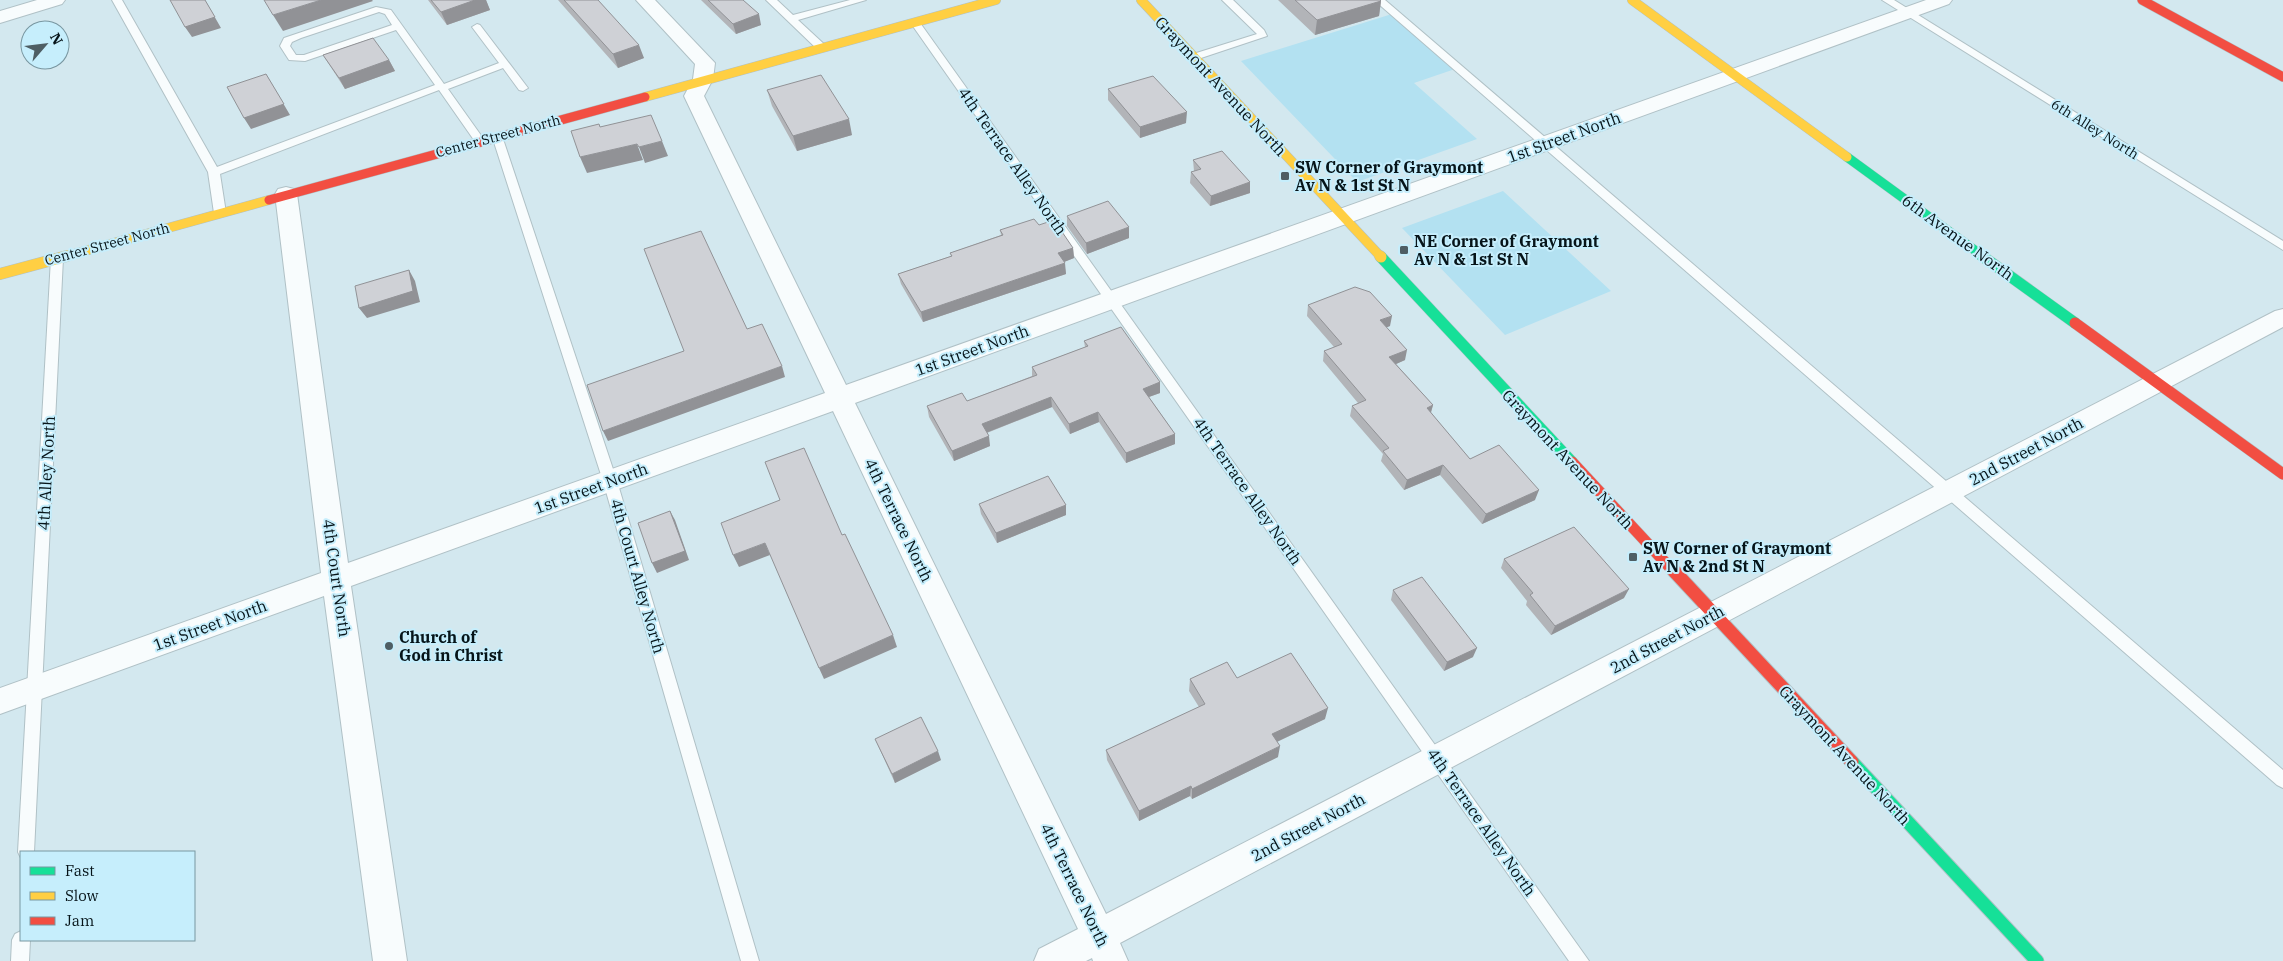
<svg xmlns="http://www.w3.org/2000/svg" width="2283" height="961" font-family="'IBM Plex Serif',serif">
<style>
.green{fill:#b3e1f1}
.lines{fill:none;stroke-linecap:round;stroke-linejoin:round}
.lane-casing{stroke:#b0c1c6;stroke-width:2}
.street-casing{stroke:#b0c1c6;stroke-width:2}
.fast-far2-casing{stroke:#b0c1c6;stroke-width:10}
.fast-far1-casing{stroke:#b0c1c6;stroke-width:12}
.fast-casing{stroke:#b0c1c6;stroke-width:15}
.slow-far1-casing{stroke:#b0c1c6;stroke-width:10}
.slow-casing{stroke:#b0c1c6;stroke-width:12}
.jam-far2-casing{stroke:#b0c1c6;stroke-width:10}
.jam-far1-casing{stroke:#b0c1c6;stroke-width:12}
.jam-casing{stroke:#b0c1c6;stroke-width:15}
.lane{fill:#f8fcfd;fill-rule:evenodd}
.street{fill:#f8fcfd;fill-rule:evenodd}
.fast-far2{stroke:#16e098;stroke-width:9}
.fast-far1{stroke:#16e098;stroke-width:11}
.fast{stroke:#16e098;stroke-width:13}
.slow-far1{stroke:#ffcf43;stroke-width:9}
.slow{stroke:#ffcf43;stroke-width:11}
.jam-far2{stroke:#f24e42;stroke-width:9}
.jam-far1{stroke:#f24e42;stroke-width:11}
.jam{stroke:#f24e42;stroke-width:13}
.wall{fill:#b2b4b8}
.shaded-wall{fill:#919296}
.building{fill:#cfd1d6;stroke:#919296}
.poi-dot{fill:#4e5e64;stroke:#c6eefc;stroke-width:2}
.labels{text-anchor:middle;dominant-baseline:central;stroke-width:4;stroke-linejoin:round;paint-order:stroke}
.far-street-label{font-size:14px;fill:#061419;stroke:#c6eefc}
.street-label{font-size:16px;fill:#061419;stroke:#c6eefc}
.poi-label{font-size:16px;font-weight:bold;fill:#061419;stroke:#c6eefc;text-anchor:start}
</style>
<rect width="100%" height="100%" fill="#d3e8ef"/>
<!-- green -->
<path class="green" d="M1392,14L1455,69L1414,83L1477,139L1357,182L1241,61Z
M1503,191L1611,291L1505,335L1402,228Z"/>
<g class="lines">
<!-- lane casing -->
<g class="lane-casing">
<path id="lane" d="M112,0H122L217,167L435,85L396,30L305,61L289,60L280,46L284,38L376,7L391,10L444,84L499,63L472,27L477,24L480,25L528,88L523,91L519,90L503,68L448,89L485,141L484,143H476L439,90L220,174L226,213L220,217L214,213L208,172ZM379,12L385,14L392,25L304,55H296L290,46L292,42L301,38Z
M766,0H777L793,15L850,0H866L798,20L825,45L826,47L821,50L817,49Z
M1222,0H1233L1264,30L1267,36L1198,59H1190V55L1257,34Z
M1374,0H1385L2283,770V788L2277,785Z
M1882,0H1894L2283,241V250Z
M915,19L918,20L1589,961H1569L910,22Z
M497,133L502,136L617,481L759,961H741L603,481L492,136Z
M57,254L63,258L34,852H21V858L18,852L51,258Z
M21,931V940H30L29,961H11L12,940L15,934Z"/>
</g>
<!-- street casing -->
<g class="street-casing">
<path id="street" d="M37,0H65L62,4L0,23V11Z
M636,0H655L715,63L713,79L704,96L846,385L1926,0H1952L1949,4L855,403L1106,914L2275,311L2283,309V327L1120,943L1128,961H1093L1092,958L1086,961H1034L1039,949L1078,929L833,411L351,586L407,961H373L324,596L0,714V688L321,573L275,194L278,189L286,187L294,189L297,194L348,563L825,393L684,96L693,79L695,64Z"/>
</g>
<!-- fast-far2 casing -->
<g class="fast-far2-casing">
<path id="fast-far2" d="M1847,157L1984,257"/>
</g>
<!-- fast-far1 casing -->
<g class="fast-far1-casing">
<path id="fast-far1" d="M1982,256L2075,323
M1381,257L1572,462"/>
</g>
<!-- fast casing -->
<g class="fast-casing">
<path id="fast" d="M1852,762L2037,961"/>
</g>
<!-- slow-far1 casing -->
<g class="slow-far1-casing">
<path id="slow-far1" d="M1141,0L1381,257
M1632,0L1847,157
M645,97L996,0
M63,257L269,200"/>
</g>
<!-- slow casing -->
<g class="slow-casing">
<path id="slow" d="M1380,256L1381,257
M0,274L67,256"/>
</g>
<!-- jam-far2 casing -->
<g class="jam-far2-casing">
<path id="jam-far2" d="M2142,0L2283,77
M269,200L645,97"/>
</g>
<!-- jam-far1 casing -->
<g class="jam-far1-casing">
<path id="jam-far1" d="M2075,323L2283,474
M1572,462L1675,573"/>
</g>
<!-- jam casing -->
<g class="jam-casing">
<path id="jam" d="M1674,571L1852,762"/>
</g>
<!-- lane -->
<use href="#lane" class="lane"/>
<!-- street -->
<use href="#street" class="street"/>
<!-- fast-far2 -->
<use href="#fast-far2" class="fast-far2"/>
<!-- fast-far1 -->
<use href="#fast-far1" class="fast-far1"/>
<!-- fast -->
<use href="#fast" class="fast"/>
<!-- slow-far1 -->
<use href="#slow-far1" class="slow-far1"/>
<!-- slow -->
<use href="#slow" class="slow"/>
<!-- jam-far2 -->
<use href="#jam-far2" class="jam-far2"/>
<!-- jam-far1 -->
<use href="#jam-far1" class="jam-far1"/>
<!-- jam -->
<use href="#jam" class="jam"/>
</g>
<!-- wall -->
<path class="wall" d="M428,0H486L490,10L447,25Z
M558,0H598L644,58L618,68Z
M701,0H743L761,25L736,34Z
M1278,0H1380L1381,1L1379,16L1315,35Z
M323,55L389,60L395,71L345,89Z
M1108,89L1186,123L1140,138L1108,100Z
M767,90L852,135L797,151L772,106Z
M1193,160L1250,182V193L1210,206L1190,183L1191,172L1194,171Z
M1067,216L1129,238L1087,254L1067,226Z
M1039,225L1073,248L1074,258L1064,262L1066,274L923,322L901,284L898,274L951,256L950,253L1001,235L1000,230Z
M1308,305L1390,326L1386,327L1405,360L1396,364L1433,405L1431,413L1470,459L1535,500L1482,524L1440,475L1404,490L1381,461L1383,454L1350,416L1352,406L1358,403L1323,361L1324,351L1334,347L1307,316Z
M1084,341L1160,382V393L1149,397L1175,434V444L1126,463L1099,422L1070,434L1052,407L987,433L990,446L954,461L929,417L927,406L967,401L1032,376V367L1085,347Z
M979,504L1066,505V515L997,543L981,514Z
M1504,559L1624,598L1551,635L1526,605L1527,601L1501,568Z
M1393,590L1473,657L1444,671L1391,600Z
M1237,678L1325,719L1277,742L1278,757L1192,799L1190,796L1139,821L1107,760L1106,750L1199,707L1189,691L1190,679Z
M875,739L941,760L895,783Z"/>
<!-- shaded-wall -->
<path class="shaded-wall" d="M205,0L221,28L192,37L185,27Z
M321,0H372L373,1L283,31L273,15Z
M475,0H486L490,10L447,25L441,12Z
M1381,1L1379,16L1315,35L1317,20Z
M759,14L761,25L736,34L733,24Z
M639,45L644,58L618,68L613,54Z
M389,60L395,71L345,89L339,78Z
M266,74L290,115L251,129L244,118Z
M1187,112L1186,123L1140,138V127Z
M849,119L852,135L797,151L793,136Z
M662,141L668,156L645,163L639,147Z
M637,144L643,160L587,173L580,157Z
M1250,182V193L1210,206L1211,196Z
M1129,227V238L1087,254L1086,243Z
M1073,248L1074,258L1059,264L1058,253Z
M1065,263L1066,274L923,322L921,312Z
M409,270L415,281L420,302L367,318L359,308Z
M1392,316L1390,326L1378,331L1380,320Z
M1407,350L1405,360L1387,368L1389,357Z
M782,366L785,377L608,441L603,431Z
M1160,382V393L1143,399V389Z
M1051,397L1052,407L983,434L982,424Z
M1433,405L1430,415L1427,408Z
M1098,412L1099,422L1070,434L1069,424Z
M1175,434V444L1126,463V453Z
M989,436L990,446L954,461L952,451Z
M1443,465L1440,475L1404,490L1407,480Z
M1539,490L1535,500L1482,524L1486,514Z
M1066,505V515L997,543L996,533Z
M670,511L675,520L689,560L657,573L652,563Z
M765,543L770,555L739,567L733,555Z
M1629,589L1624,598L1551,635L1555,626Z
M893,635L897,647L824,679L819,668Z
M1477,648L1473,657L1444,671L1447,662Z
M1328,708L1325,719L1270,745L1272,734Z
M1280,746L1278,757L1192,799V789Z
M938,751L941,760L895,783L892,774Z
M1191,786L1190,796L1139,821V811Z"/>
<!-- building -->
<path class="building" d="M170,0H205L215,17L185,27Z
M264,0H321L273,15Z
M431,0H475L441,12Z
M564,0H598L639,45L613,54Z
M708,0H743L759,14L733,24Z
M1295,0H1380L1381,1L1317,20Z
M373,38L389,60L339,78L323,55Z
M266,74L284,104L244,118L227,87Z
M821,75L849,119L793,136L767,90Z
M1153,76L1187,112L1140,127L1108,89Z
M651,115L662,141L639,147L637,144L580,157L571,131L599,124L600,127Z
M1222,151L1250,182L1211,196L1191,172L1201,169L1193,160Z
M1108,201L1129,227L1086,243L1067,216Z
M1034,219L1039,225L1054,220L1073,248L1058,253L1065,263L921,312L898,274L952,256L950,253L1003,235L1000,230Z
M701,231L747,329L762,324L782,366L603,431L587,385L684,351L644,249Z
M409,270L413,291L359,308L355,286Z
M1355,287L1370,292L1392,316L1380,320L1407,350L1389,357L1433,405L1427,408L1470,459L1499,445L1539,490L1486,514L1443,465L1407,480L1383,451L1389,448L1352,406L1366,400L1324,351L1342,344L1308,305Z
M1121,327L1160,382L1143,389L1175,434L1126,453L1098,412L1069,424L1051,397L982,424L989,436L952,451L927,406L962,393L967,401L1037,375L1032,367L1088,346L1084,341Z
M804,448L842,535L845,534L893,635L819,668L765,543L733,555L721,523L780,500L765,462Z
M1048,476L1066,505L996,533L979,504Z
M670,511L685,551L652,563L638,523Z
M1574,527L1629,589L1555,626L1530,595L1533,593L1504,559Z
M1422,577L1477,648L1447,662L1393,590Z
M1291,653L1328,708L1272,734L1280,746L1192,789L1191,786L1139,811L1106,750L1205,704L1190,679L1227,662L1237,678Z
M921,717L938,751L892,774L875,739Z"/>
<!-- markers -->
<g class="poi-dot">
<rect x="1280" y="171" width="10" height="10" rx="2.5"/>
<rect x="1399" y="245" width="10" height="10" rx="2.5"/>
<rect x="1628" y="552" width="10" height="10" rx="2.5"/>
<circle cx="389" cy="646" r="5"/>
</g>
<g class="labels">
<!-- far-street labels -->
<g class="far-street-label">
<text transform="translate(2095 129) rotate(32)">6th Alley North</text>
<text transform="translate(498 136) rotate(-15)">Center Street North</text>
<text transform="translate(107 244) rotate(-15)">Center Street North</text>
</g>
<!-- street labels -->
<g class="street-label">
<text transform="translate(1221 86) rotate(47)">Graymont Avenue North</text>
<text transform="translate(1564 137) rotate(-20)">1st Street North</text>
<text transform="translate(1013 161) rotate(55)">4th Terrace Alley North</text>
<text transform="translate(1958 237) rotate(36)">6th Avenue North</text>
<text transform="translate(972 350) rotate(-20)">1st Street North</text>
<text transform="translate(2026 451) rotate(-28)">2nd Street North</text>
<text transform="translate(1568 459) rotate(47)">Graymont Avenue North</text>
<text transform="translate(46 473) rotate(-87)">4th Alley North</text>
<text transform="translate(591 488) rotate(-20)">1st Street North</text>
<text transform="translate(1248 491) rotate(55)">4th Terrace Alley North</text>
<text transform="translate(899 520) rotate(64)">4th Terrace North</text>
<text transform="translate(638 576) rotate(74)">4th Court Alley North</text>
<text transform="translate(337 578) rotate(82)">4th Court North</text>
<text transform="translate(210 625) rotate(-20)">1st Street North</text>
<text transform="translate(1667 639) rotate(-28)">2nd Street North</text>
<text transform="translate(1845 755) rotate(47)">Graymont Avenue North</text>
<text transform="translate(1482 822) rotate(55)">4th Terrace Alley North</text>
<text transform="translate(1308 827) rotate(-28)">2nd Street North</text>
<text transform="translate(1075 885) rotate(64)">4th Terrace North</text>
</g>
<!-- poi labels -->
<g class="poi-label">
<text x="1295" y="167">SW Corner of Graymont<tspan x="1295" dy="18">Av N &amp; 1st St N</tspan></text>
<text x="1414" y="241">NE Corner of Graymont<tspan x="1414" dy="18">Av N &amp; 1st St N</tspan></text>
<text x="1643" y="548">SW Corner of Graymont<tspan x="1643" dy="18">Av N &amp; 2nd St N</tspan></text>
<text x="399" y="637">Church of<tspan x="399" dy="18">God in Christ</tspan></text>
</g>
</g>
<!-- legend -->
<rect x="20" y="851" width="175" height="90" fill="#c6eefc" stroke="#7997a1"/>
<rect x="30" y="867" width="25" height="8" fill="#16e098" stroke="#7997a1"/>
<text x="65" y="876" font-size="15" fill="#061419">Fast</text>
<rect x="30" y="892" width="25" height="8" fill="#ffcf43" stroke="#7997a1"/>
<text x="65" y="901" font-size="15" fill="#061419">Slow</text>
<rect x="30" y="917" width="25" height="8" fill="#f24e42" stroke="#7997a1"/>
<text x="65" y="926" font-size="15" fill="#061419">Jam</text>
<!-- north arrow -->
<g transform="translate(45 45) rotate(62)"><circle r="24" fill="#c6eefc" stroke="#7997a1"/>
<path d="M0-4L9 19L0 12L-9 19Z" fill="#4e5e64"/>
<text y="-8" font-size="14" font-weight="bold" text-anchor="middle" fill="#061419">N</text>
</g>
</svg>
